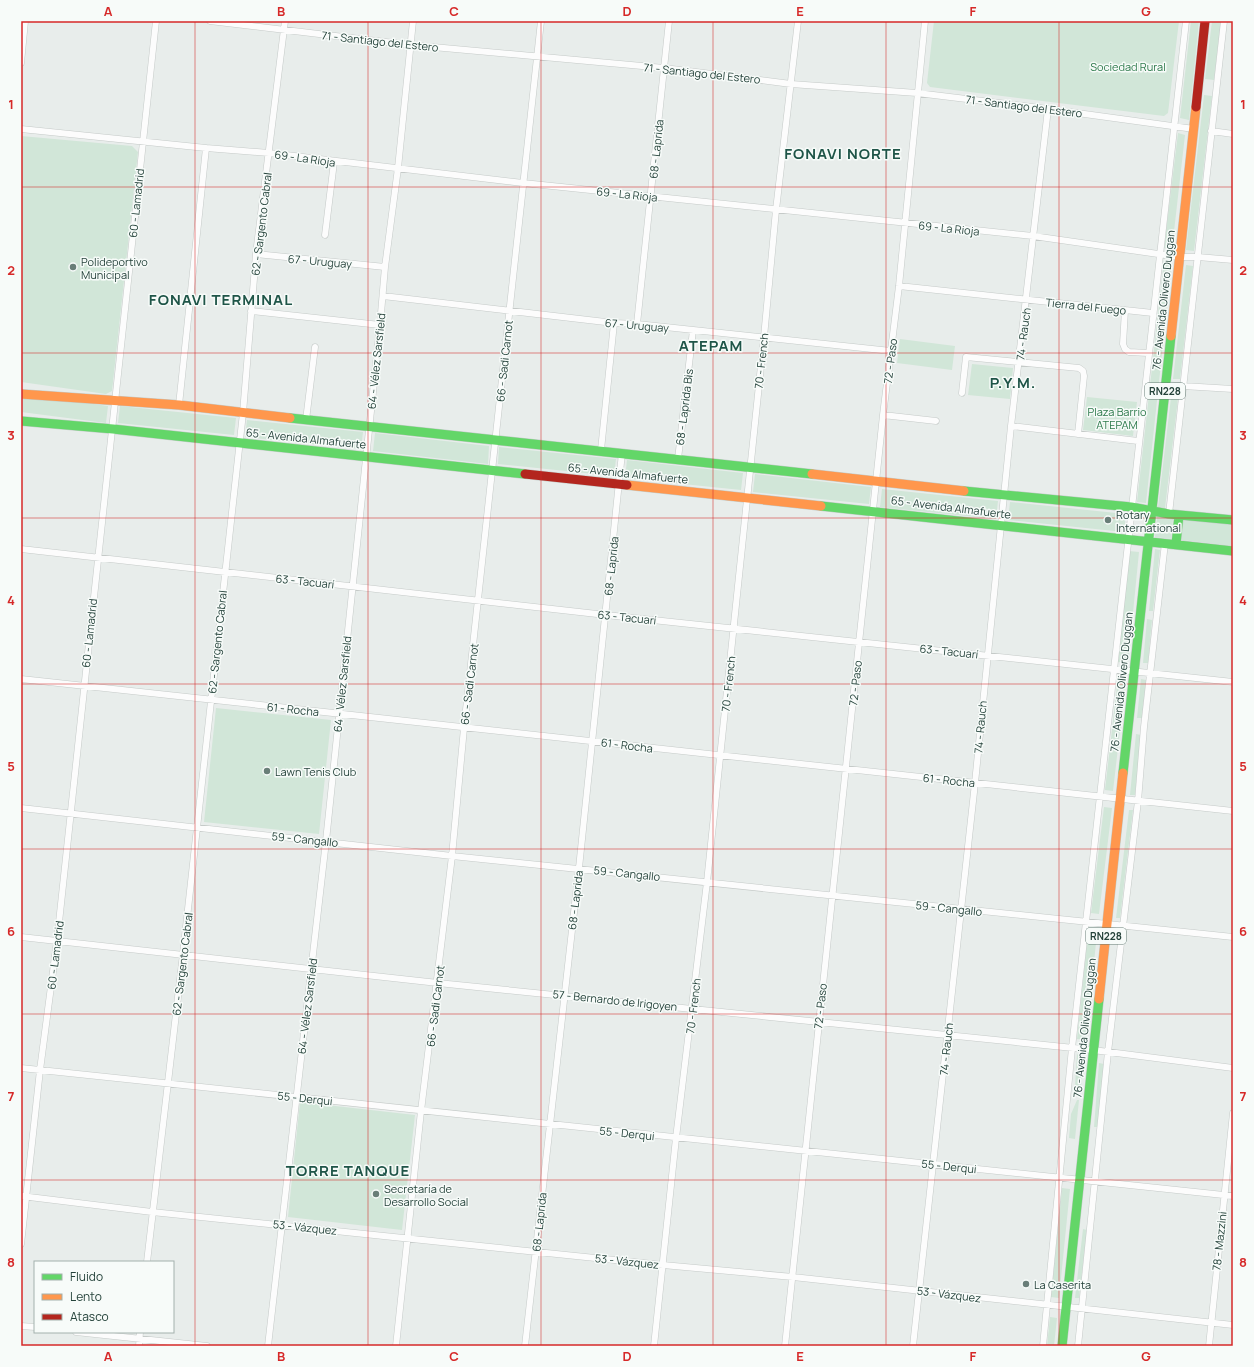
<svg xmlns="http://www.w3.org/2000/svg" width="1254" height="1367" font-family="Manrope,sans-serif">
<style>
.green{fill:#d1e6d8}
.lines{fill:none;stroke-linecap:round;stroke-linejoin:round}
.street-casing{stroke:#c5cac8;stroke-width:7}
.fast-casing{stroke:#c3cbc8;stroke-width:10}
.slow-casing{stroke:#c3cbc8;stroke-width:10}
.jam-casing{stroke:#c3cbc8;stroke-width:10}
.street{stroke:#fcfcfc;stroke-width:6}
.fast{stroke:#63d668;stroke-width:9}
.slow{stroke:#ff974d;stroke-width:9}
.jam{stroke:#b3261e;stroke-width:9}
.grid{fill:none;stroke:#d62828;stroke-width:1;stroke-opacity:0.55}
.poi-dot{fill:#697e78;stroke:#f7fbf9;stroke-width:1.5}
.labels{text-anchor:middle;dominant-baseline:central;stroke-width:3;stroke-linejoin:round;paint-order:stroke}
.shield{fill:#f7fbf9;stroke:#637a73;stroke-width:1}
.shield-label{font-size:10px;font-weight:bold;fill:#24423a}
.street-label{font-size:11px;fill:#24423a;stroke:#f7fbf9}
.park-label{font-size:11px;fill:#2d7a4b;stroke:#f7fbf9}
.poi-label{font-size:11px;fill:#24423a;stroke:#f7fbf9;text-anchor:start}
.district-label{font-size:15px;font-weight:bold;letter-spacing:1px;fill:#1f5548;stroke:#f7fbf9}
.neatline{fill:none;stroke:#d62828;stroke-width:1.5}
.grid-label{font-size:13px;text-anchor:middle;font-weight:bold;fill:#d62828}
</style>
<rect width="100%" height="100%" fill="#e8edeb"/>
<!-- green -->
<path class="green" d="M934,21H1179L1168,113L1164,116L930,87L927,83Z
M1191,21H1199L1189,120L1180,118Z
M1212,21H1221L1214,80L1205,79Z
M1204,95L1212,96L1194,251L1186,250Z
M1178,133L1185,135L1172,249L1164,248Z
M21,136L132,146L138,152L112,391L106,394L21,382Z
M1164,260L1172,261L1146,503L1137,502Z
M1186,265L1193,266L1180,379H1173Z
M900,339L955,346L952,370L897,363Z
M972,364L1013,368L1010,399L968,395Z
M1172,389L1179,390L1165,508L1158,507Z
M21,394L108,406L106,423L21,412Z
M1087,397L1137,402L1133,436L1083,430Z
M120,406L236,418L234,435L118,423Z
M247,420L363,432L361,449L245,437Z
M375,433L489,446L488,464L373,451Z
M499,447L616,459L614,476L498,464Z
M627,460L743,473L741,490L625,478Z
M755,474L871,487L869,504L753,492Z
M882,489L998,501L996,519L880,507Z
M1010,502L1126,514L1124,532L1008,520Z
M1157,517L1173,519L1171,539L1155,537Z
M1183,519L1233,524V546L1181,540Z
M1155,549L1160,550L1153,611H1149Z
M1129,551L1139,552L1128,663L1118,662Z
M1147,619L1152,620L1148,663H1143Z
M1118,678L1126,679L1113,791L1105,790Z
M1141,679L1146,680L1142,718H1137Z
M216,708L331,720L319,834L204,822Z
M1136,734L1141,735L1135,795H1130Z
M1104,807L1112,808L1099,914L1091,913Z
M1129,810H1133L1120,918H1116Z
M1088,932L1097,933L1086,1040L1077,1039Z
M1077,1054L1083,1059L1081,1088L1075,1087Z
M1099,1063L1104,1064L1099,1127H1094Z
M1077,1100H1079L1075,1139L1069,1138L1071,1114Z
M300,1102L415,1115L402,1230L288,1217Z
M1062,1188L1070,1189L1059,1298L1051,1297Z
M1083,1229L1087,1230L1079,1298H1075Z
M1050,1317L1057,1318L1054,1346H1047Z"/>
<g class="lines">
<!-- street casing -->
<g class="street-casing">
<path id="street" d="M210,21L411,45L664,68L791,84L917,93L1048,109L1194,129
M21,63L25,21
M21,129L206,148L269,153L523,183L1033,236L1179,257H1198L1233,260
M1211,131L1233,134
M325,235L334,162
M256,254L385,267
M899,286L1153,313
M383,296L614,323L637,324L891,351
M1125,310L1123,344L1125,349L1129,352L1148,353
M251,311L380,325
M637,324L669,21
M1166,385L1233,389
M962,393L966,357L1079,368L1083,371L1084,376L1078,434
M179,405L206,148
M883,415L936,421
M306,420L315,347
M1011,426L1138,441
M601,450L614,323
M678,459L693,330
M1169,514L1224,21
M21,549L606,615L1233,682
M21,679L1233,811
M21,808L452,856L1233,937
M21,937L438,983L1093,1050L1233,1068
M21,1068L1233,1196
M21,1196L152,1212L663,1265L793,1277L1233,1325
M21,1244L40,1070L57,941L156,21
M147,1262L183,954L243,413L256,254L285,21
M21,1326L35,1327
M76,1332L207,1346
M139,1346L140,1332
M268,1346L326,841L380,325L385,267L398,168L413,21
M396,1346L421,1111L452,856L464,728L541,21
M525,1346L579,868L622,453
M654,1346L676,1138L707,882L764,337L776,210L798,21
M785,1346L883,415L899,286L925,21
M913,1346L975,783L1011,426L1048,109
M1043,1346L1072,1048L1186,21
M1078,1346L1108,1052L1138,801L1144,727L1165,543
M1209,1346L1233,1113"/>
</g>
<!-- fast casing -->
<g class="fast-casing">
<path id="fast" d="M290,418L812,474
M21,421L113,429L525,474
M964,491L1131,507L1169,514L1233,520
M821,506L1233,551
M1176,544L1179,515
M1123,773L1171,336
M1062,1346L1099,999"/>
</g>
<!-- slow casing -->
<g class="slow-casing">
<path id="slow" d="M1171,336L1196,107
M21,394L179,405L290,418
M812,474L964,491
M627,485L821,506
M1099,999L1123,773"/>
</g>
<!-- jam casing -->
<g class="jam-casing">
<path id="jam" d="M1196,107L1205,21
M525,474L627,485"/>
</g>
<!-- street -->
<use href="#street" class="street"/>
<!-- fast -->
<use href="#fast" class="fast"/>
<!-- slow -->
<use href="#slow" class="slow"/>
<!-- jam -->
<use href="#jam" class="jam"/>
</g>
<!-- grid -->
<path class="grid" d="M195,21V1346M368,21V1346M541,21V1346M713,21V1346M886,21V1346M1059,21V1346M21,187H1233M21,353H1233M21,518H1233M21,684H1233M21,849H1233M21,1014H1233M21,1180H1233"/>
<!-- markers -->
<g class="poi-dot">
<circle cx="73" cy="267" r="4"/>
<circle cx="1108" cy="520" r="4"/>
<circle cx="267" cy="771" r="4"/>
<circle cx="376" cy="1194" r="4"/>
<circle cx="1026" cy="1284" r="4"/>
</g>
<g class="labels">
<!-- shield labels -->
<g class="shield">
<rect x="1145" y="383" width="40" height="16" rx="3"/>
<rect x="1086" y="928" width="40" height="16" rx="3"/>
</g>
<g class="shield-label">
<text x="1165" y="391">RN228</text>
<text x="1106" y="936">RN228</text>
</g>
<!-- street labels -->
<g class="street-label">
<text transform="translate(380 41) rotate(6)">71 - Santiago del Estero</text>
<text transform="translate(702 73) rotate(6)">71 - Santiago del Estero</text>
<text transform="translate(1024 106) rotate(7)">71 - Santiago del Estero</text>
<text transform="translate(656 149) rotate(-84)">68 - Laprida</text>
<text transform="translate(305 158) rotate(8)">69 - La Rioja</text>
<text transform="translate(627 194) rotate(6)">69 - La Rioja</text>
<text transform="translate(136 203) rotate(-84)">60 - Lamadrid</text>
<text transform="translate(261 224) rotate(-83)">62 - Sargento Cabral</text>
<text transform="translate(949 228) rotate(6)">69 - La Rioja</text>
<text transform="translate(320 261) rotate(5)">67 - Uruguay</text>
<text transform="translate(1163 300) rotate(-84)">76 - Avenida Olivero Duggan</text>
<text transform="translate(1086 306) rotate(6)">Tierra del Fuego</text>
<text transform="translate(637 325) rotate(5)">67 - Uruguay</text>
<text transform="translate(1023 334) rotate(-83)">74 - Rauch</text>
<text transform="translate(376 361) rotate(-84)">64 - Vélez Sarsfield</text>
<text transform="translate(504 361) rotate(-84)">66 - Sadi Carnot</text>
<text transform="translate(761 361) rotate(-84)">70 - French</text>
<text transform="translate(890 361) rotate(-83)">72 - Paso</text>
<text transform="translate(684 407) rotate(-83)">68 - Laprida Bis</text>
<text transform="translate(306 438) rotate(6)">65 - Avenida Almafuerte</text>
<text transform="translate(628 473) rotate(6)">65 - Avenida Almafuerte</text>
<text transform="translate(951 507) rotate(7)">65 - Avenida Almafuerte</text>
<text transform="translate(611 566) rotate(-84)">68 - Laprida</text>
<text transform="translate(305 581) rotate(6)">63 - Tacuarí</text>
<text transform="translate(627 617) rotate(6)">63 - Tacuarí</text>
<text transform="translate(89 633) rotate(-84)">60 - Lamadrid</text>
<text transform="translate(217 642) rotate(-84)">62 - Sargento Cabral</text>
<text transform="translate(949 651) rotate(6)">63 - Tacuarí</text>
<text transform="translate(1121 682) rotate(-84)">76 - Avenida Olivero Duggan</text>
<text transform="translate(855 683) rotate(-84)">72 - Paso</text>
<text transform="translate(342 684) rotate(-84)">64 - Vélez Sarsfield</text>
<text transform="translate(469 684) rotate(-83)">66 - Sadi Carnot</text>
<text transform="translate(728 684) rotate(-84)">70 - French</text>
<text transform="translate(293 709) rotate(6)">61 - Rocha</text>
<text transform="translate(980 727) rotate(-85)">74 - Rauch</text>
<text transform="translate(627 745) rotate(7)">61 - Rocha</text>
<text transform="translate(949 780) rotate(6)">61 - Rocha</text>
<text transform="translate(305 839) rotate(6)">59 - Cangallo</text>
<text transform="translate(627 873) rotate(6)">59 - Cangallo</text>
<text transform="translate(575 900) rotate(-83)">68 - Laprida</text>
<text transform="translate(949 908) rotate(6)">59 - Cangallo</text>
<text transform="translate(55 955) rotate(-83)">60 - Lamadrid</text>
<text transform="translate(182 964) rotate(-83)">62 - Sargento Cabral</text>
<text transform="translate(615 1000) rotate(6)">57 - Bernardo de Irigoyen</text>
<text transform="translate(307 1006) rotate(-83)">64 - Vélez Sarsfield</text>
<text transform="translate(435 1006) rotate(-83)">66 - Sadi Carnot</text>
<text transform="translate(693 1006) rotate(-83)">70 - French</text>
<text transform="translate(820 1006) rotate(-84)">72 - Paso</text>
<text transform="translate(1084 1028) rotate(-84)">76 - Avenida Olivero Duggan</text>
<text transform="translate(946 1049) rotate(-84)">74 - Rauch</text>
<text transform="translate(305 1098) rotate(6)">55 - Derqui</text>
<text transform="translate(627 1133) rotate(6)">55 - Derqui</text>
<text transform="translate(949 1166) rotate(6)">55 - Derqui</text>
<text transform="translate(539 1222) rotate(-84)">68 - Laprida</text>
<text transform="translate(305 1227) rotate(6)">53 - Vázquez</text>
<text transform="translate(1219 1241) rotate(-84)">78 - Mazzini</text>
<text transform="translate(627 1261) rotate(6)">53 - Vázquez</text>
<text transform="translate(949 1294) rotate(7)">53 - Vázquez</text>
</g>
<!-- park labels -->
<g class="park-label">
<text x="1128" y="66">Sociedad Rural</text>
<text x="1117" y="411">Plaza Barrio<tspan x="1117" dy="13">ATEPAM</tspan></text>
</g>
<!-- poi labels -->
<g class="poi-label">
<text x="81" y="261">Polideportivo<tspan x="81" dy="13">Municipal</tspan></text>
<text x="1116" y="514">Rotary<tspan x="1116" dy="13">International</tspan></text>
<text x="275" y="771">Lawn Tenis Club</text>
<text x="384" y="1188">Secretaría de<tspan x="384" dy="13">Desarrollo Social</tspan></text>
<text x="1034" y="1284">La Caserita</text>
</g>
<!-- district labels -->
<g class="district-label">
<text x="843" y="153">FONAVI NORTE</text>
<text x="221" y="299">FONAVI TERMINAL</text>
<text x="711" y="345">ATEPAM</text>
<text x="1013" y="382">P.Y.M.</text>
<text x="348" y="1170">TORRE TANQUE</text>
</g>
</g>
<!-- border -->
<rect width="1254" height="1367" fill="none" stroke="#f7fbf9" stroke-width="44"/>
<!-- legend -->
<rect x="34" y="1261" width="140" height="72" fill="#f7fbf9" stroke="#a3b1ad"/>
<rect x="42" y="1274" width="20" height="6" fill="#63d668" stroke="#a3b1ad"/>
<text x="70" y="1281" font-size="12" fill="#24423a">Fluido</text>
<rect x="42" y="1294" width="20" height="6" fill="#ff974d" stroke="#a3b1ad"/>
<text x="70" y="1301" font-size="12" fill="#24423a">Lento</text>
<rect x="42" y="1314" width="20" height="6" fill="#b3261e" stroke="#a3b1ad"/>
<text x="70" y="1321" font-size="12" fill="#24423a">Atasco</text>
<rect x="22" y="22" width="1210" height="1323" class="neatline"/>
<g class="grid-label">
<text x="108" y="16">A</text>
<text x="281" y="16">B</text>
<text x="454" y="16">C</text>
<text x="627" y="16">D</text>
<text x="800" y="16">E</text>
<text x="973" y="16">F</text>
<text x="1146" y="16">G</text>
<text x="11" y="109">1</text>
<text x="1243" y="109">1</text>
<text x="11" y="275">2</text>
<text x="1243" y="275">2</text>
<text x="11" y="440">3</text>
<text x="1243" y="440">3</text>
<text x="11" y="605">4</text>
<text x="1243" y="605">4</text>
<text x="11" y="771">5</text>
<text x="1243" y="771">5</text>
<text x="11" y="936">6</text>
<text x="1243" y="936">6</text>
<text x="11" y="1101">7</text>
<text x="1243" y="1101">7</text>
<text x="11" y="1267">8</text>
<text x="1243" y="1267">8</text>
<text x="108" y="1361">A</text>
<text x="281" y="1361">B</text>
<text x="454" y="1361">C</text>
<text x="627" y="1361">D</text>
<text x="800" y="1361">E</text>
<text x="973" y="1361">F</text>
<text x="1146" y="1361">G</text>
</g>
</svg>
